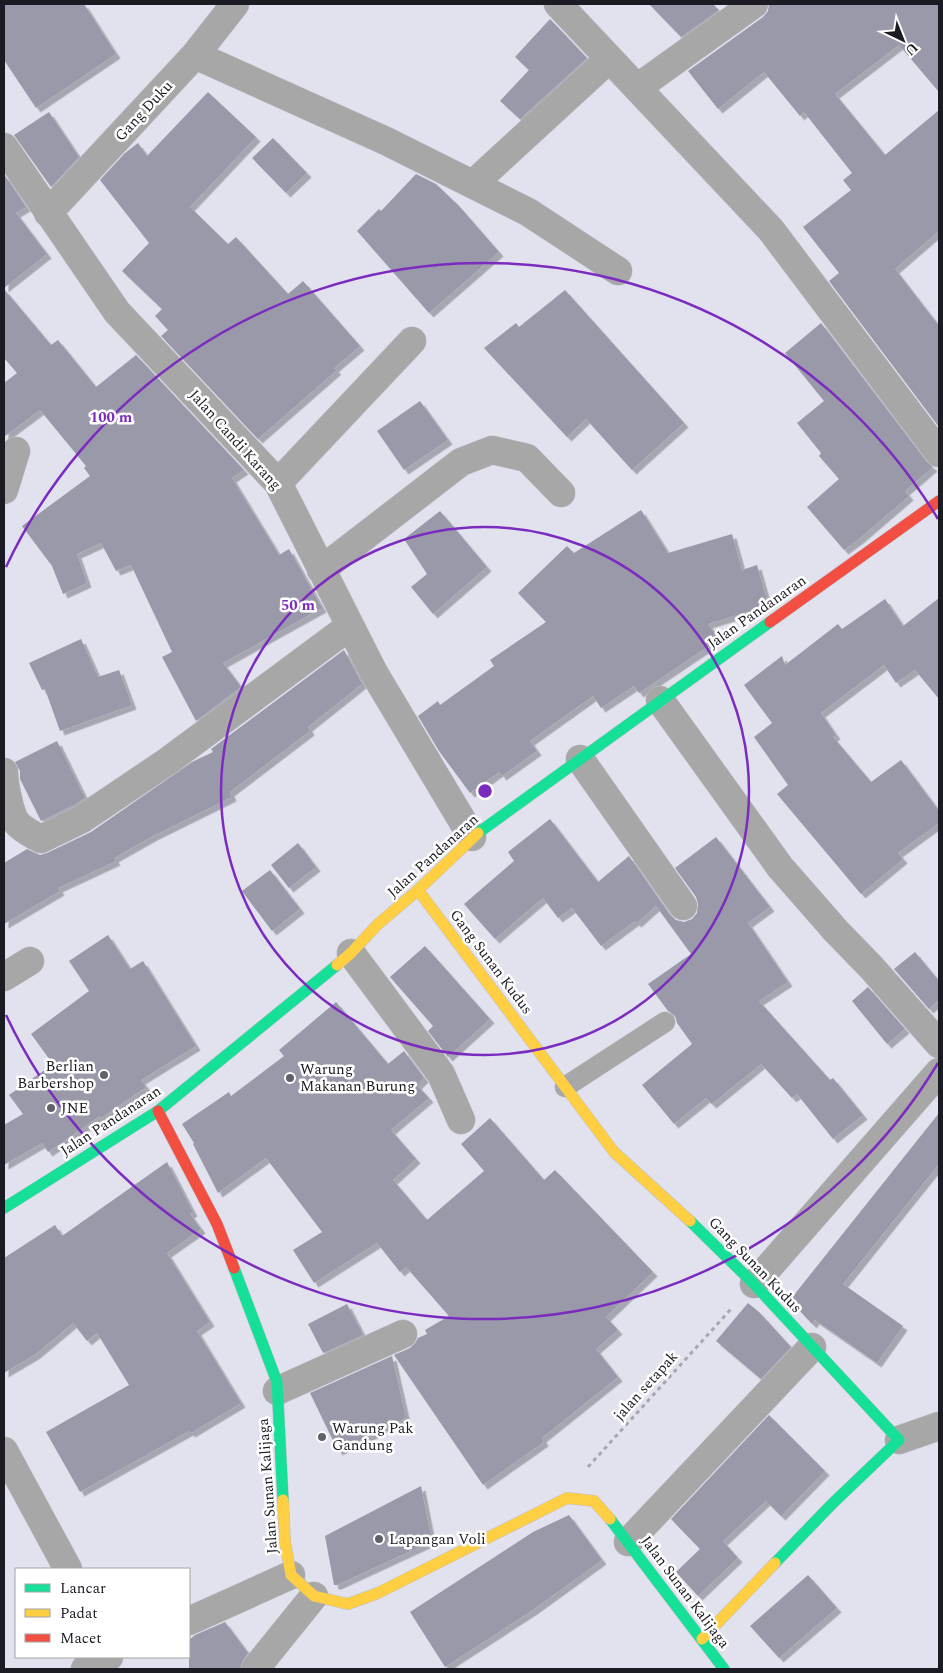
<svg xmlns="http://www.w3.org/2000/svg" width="943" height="1673" font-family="Spectral,serif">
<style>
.building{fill:#9a99aa;filter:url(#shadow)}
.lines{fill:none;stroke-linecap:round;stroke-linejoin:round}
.lane-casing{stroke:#bebfc9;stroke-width:21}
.street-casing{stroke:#bebfc9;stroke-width:29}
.fast-casing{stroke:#bebfc9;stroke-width:12}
.slow-casing{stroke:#bebfc9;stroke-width:12}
.jam-casing{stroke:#bebfc9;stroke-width:12}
.path{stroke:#a8a7ab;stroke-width:3;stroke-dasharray:4 4;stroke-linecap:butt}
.lane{stroke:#a8a7a7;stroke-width:20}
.street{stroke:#a8a7a7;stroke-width:28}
.fast{stroke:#16e098;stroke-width:11}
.slow{stroke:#ffcf43;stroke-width:11}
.jam{stroke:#f24e42;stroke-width:11}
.ring{fill:none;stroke:#7b2cbf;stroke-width:2.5}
.poi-dot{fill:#60616a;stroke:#fff;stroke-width:2}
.labels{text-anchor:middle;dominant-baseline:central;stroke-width:5;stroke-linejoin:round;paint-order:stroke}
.street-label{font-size:15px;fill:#1b1b23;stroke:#fff}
.poi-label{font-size:15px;fill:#1b1b23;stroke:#fff;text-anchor:start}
.centre{fill:#7b2cbf;stroke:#fff;stroke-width:2.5}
.ring-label{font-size:15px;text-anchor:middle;font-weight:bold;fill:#7b2cbf;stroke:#fff;stroke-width:5;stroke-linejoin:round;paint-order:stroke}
</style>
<defs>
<filter id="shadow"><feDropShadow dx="4.5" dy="4.5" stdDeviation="0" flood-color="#0004"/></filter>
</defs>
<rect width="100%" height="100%" fill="#e1e2ee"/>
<!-- building -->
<path class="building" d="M4,4H84L116,54L36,108L4,60Z
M649,4H713L719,10L681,37Z
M769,4H939V92L899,45L835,94L885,155L939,110V231L895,269L939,326V427L829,281L839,273L803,227L851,190L843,180L852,173L804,112L800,116L764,72L718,109L688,71L763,17L768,11Z
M550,19L587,58L520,119L500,101L529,70L515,57Z
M208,92L256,137L190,207L228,244L236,237L288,294L303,281L360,346L334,368L337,370L258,439L161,336L168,330L155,316L162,309L122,271L149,243L100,180L125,153L138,143L147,156Z
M49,112L79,157L51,187L14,135Z
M273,138L307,173L286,193L252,158Z
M4,174L26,207L16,213L47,254L4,288Z
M416,174L436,184L458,205L499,252L429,313L357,231L379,209L381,211Z
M4,289L51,345L58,340L96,387L136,355L244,470L232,478L279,555L289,549L322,608L223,663L241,687L196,721L162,657L172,652L131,565L116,571L101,543L77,554L87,583L63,594L52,566L22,526L90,476L84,468L86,466L40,410L4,437V383L17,373L4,358Z
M565,290L684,423L632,470L586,419L567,437L484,348L516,323L519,327Z
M821,323L927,462L933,467L905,491L909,496L859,539L844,550L807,507L839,479L819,456L821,453L797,423L824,401L785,353Z
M420,401L448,440L404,470L377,431Z
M641,510L668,553L732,534L742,570L757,565L768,604L763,607L708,624L719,639L639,693L634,686L601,708L593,696L530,741L537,751L502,776L499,772L470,793L439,751L418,716L438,701L440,705L494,666L490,660L546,622L518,593L567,546L574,553Z
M440,511L487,567L433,614L411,587L427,574L404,539Z
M939,598V699L915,670L896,683L884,665L821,713L836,735L833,737L871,782L901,760L939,811V823L898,853L903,859L861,894L777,794L788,785L754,737L772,723L744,685L782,656L785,665L838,624L842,629L885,599L903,626Z
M81,639L98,677L119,670L132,705L60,731L45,689L42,690L29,663Z
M344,650L362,684L308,727L310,731L230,792L232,797L153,836L114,858L116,861L58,888L60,891L4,924V863L27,849L40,855L47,853L91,832L192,762L213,752L211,749Z
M57,741L85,798L74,805L41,821L20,779V771L15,762Z
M550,819L598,882L629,856L670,915L676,920L684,922L692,919L697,913L698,904L696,897L675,868L716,837L770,907L748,923L788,982L759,1001L830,1080L833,1078L863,1115L833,1139L797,1094L792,1098L761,1064L712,1104L706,1098L674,1124L642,1085L692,1044L677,1023L675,1015L668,1011L648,984L691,954L656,906L637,923L635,921L601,946L572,908L558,918L543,898L495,939L464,904L514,861L508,852Z
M298,843L316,867L289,888L271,865Z
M270,870L300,909L272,931L242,891Z
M108,935L130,969L143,961L196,1046L141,1080L146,1087L101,1118L100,1116L48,1152L42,1143L4,1165V1125L23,1114L9,1095L53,1064L31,1034L89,991L69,961Z
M425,946L490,1019L448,1057L428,1031L433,1026L390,977Z
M915,952L939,981V1000L929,1009L894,969Z
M868,987L905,1029L887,1044L852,1001Z
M336,1002L388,1064L404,1051L424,1078L417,1085L429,1098L391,1130L416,1159L393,1180L427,1220L484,1171L461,1144L490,1118L544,1180L555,1170L653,1272L606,1317L618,1330L596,1349L618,1377L542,1438L544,1442L483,1485L394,1355L410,1348L415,1343L418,1338L427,1334L425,1330L449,1316L406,1267L400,1272L377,1243L314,1283L293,1250L322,1232L266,1158L218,1193L193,1144L194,1143L182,1124L229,1092L231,1096L284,1056L279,1050Z
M939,1113V1164L843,1284L903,1326L877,1363L815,1320L812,1324L790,1300Z
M167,1162L193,1212L190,1214L201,1229L167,1253L210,1322L197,1331L241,1403L191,1433L189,1431L80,1492L46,1432L129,1385L97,1333L87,1341L73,1323L36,1354L4,1373V1258L55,1225L62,1236Z
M748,1303L759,1312L791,1347L761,1379L716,1341Z
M347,1304L363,1335L323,1353L308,1324Z
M392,1356L406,1418L338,1451L310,1393Z
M769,1415L825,1471L781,1516L766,1501L723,1541L738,1558L698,1596L676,1572L700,1549L671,1519Z
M421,1486L430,1532V1542L337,1585H334L325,1536Z
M569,1515L602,1560L533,1610L445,1667L410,1612L533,1532Z
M808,1575L837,1608L779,1658L750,1626Z
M225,1622L248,1653L243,1660L240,1669H189V1640L195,1635Z"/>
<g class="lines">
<!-- lane casing -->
<g class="lane-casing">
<path id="lane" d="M565,1087L665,1022"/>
</g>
<!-- street casing -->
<g class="street-casing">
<path id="street" d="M558,4L771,230L939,453
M195,55L386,141L528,212L618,271
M637,88L754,4
M4,147L117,312L278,483L374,673L472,837
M473,184L609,59
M48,213L195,55L235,4
M278,483L412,341
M4,490L16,451
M321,570L461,462L492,450L527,458L561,493
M660,700L780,867L836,931L871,967L939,1044
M580,759L683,906
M4,772C4,783 10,815 17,823C24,831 32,834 41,839L82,819L168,761L350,626
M351,953L441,1074L461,1120
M4,977L30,961
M754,1284L939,1072
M277,1391L403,1334
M899,1440L939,1426
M4,1451L68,1569
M628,1542L812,1347
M189,1621L291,1575
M85,1669L109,1657
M255,1669L314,1596"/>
</g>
<!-- fast casing -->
<g class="fast-casing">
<path id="fast" d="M478,833L770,622
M4,1208L158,1111L337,965
M690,1221L754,1284L899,1440L833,1503L775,1563
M234,1268L277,1382L283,1500
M610,1519L724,1669"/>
</g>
<!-- slow casing -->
<g class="slow-casing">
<path id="slow" d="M418,890L614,1152L690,1221
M337,965L351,953L377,925L418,890L478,833
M283,1500L285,1542L291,1575L314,1596L348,1604L378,1593L567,1498L594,1501L610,1519
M702,1639L775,1563"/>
</g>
<!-- jam casing -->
<g class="jam-casing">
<path id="jam" d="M770,622L939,501
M158,1111L217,1224L234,1268"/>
</g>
<!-- path -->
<path class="path" d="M588,1467L732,1308"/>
<!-- lane -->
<use href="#lane" class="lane"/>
<!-- street -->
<use href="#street" class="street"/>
<!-- fast -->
<use href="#fast" class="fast"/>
<!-- slow -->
<use href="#slow" class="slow"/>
<!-- jam -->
<use href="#jam" class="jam"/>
</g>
<!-- distance rings -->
<g class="ring">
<circle cx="485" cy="791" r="264"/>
<path d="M938 1063A529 529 0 0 1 6 1015M6 567A529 529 0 0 1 938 519"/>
</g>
<!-- markers -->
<g class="poi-dot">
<circle cx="104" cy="1075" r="5"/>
<circle cx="290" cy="1078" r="5"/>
<circle cx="51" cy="1108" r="5"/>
<circle cx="322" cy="1437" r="5"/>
<circle cx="379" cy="1539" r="5"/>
</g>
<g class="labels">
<!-- street labels -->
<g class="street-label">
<text transform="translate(144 111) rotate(-47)">Gang Duku</text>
<text transform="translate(235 440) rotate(48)">Jalan Candi Karang</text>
<text transform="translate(757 612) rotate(-35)">Jalan Pandanaran</text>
<text transform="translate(433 856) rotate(-42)">Jalan Pandanaran</text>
<text transform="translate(491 962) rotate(53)">Gang Sunan Kudus</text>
<text transform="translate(111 1121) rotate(-33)">Jalan Pandanaran</text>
<text transform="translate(755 1265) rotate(46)">Gang Sunan Kudus</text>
<text transform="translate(646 1386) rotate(-48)">jalan setapak</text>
<text transform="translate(268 1486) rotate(-94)">Jalan Sunan Kalijaga</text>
<text transform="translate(685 1592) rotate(53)">Jalan Sunan Kalijaga</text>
</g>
<!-- poi labels -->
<g class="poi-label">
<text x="94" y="1066" text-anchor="end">Berlian<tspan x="94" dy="17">Barbershop</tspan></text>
<text x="300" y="1069">Warung<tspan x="300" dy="17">Makanan Burung</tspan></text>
<text x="61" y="1108">JNE</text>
<text x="332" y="1428">Warung Pak<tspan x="332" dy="17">Gandung</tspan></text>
<text x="389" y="1539">Lapangan Voli</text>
</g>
</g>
<circle cx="485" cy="791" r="8" class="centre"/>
<g class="ring-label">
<text x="111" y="422">100 m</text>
<text x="298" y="610">50 m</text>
</g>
<!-- border -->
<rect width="943" height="1673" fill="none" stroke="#1b1b23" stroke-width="10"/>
<!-- legend -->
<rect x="15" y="1568" width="175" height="90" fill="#ffffff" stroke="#a4a4a7"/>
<rect x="25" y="1584" width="25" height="8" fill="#16e098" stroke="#a4a4a7"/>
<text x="60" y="1593" font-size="15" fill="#1b1b23">Lancar</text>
<rect x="25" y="1609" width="25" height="8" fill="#ffcf43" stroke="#a4a4a7"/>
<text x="60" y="1618" font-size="15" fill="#1b1b23">Padat</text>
<rect x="25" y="1634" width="25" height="8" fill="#f24e42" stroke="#a4a4a7"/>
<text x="60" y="1643" font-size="15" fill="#1b1b23">Macet</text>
<!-- north arrow -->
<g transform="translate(903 40) rotate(137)" stroke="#ffffff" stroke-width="4" paint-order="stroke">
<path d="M0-4L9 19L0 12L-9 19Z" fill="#1b1b23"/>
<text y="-8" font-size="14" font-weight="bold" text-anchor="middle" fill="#1b1b23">U</text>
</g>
</svg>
